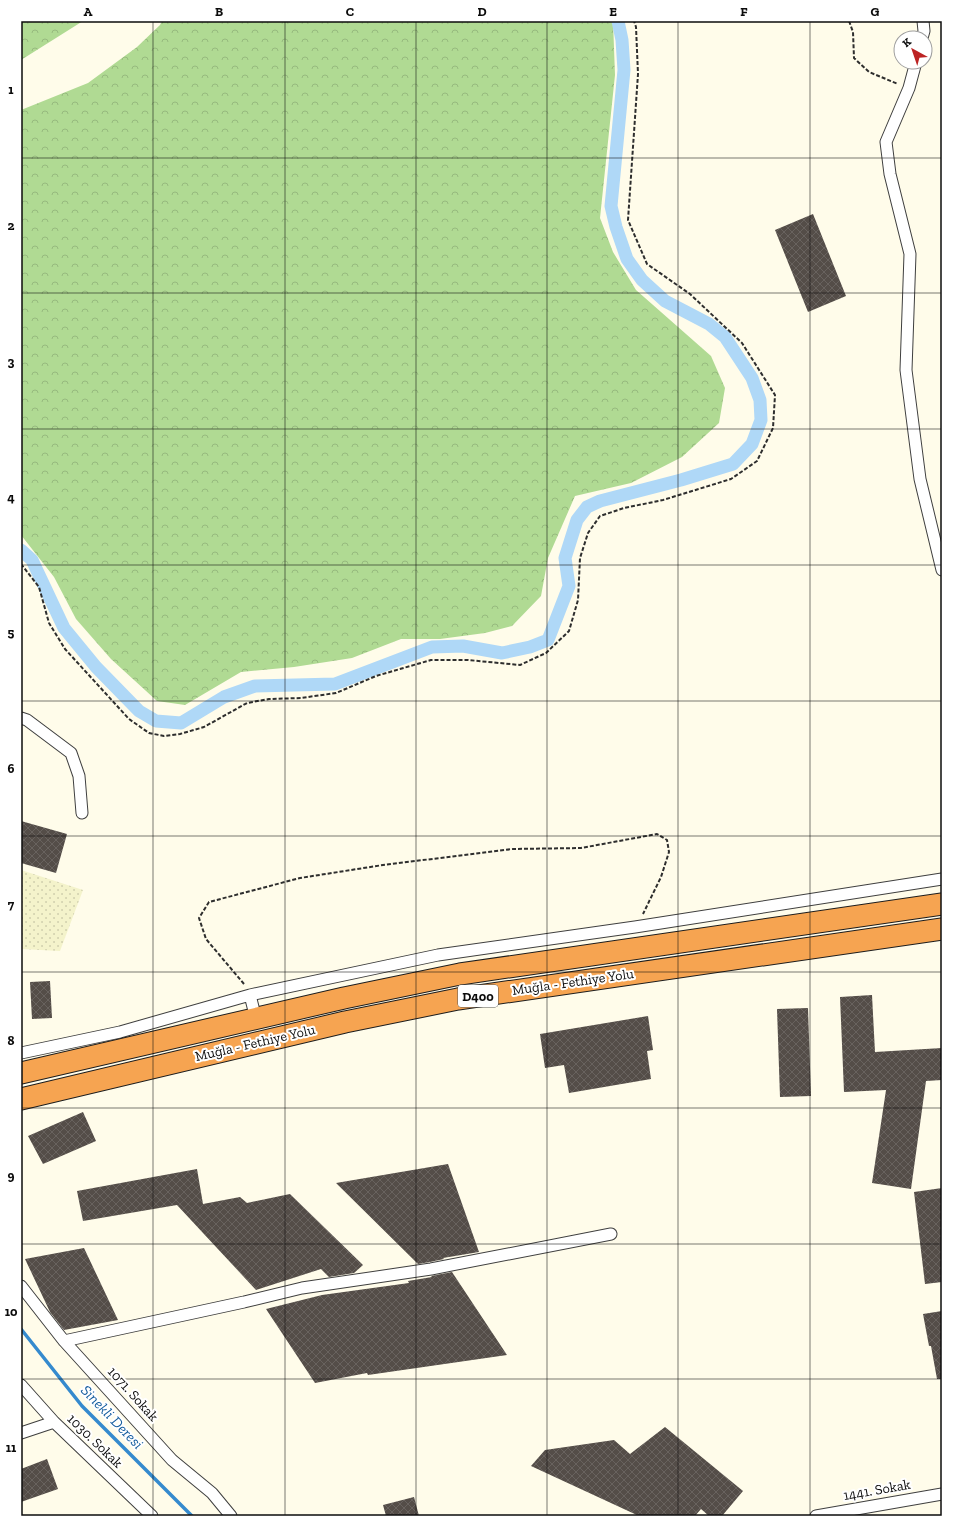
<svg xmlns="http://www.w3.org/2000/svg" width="963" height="1537" font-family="'Zilla Slab',serif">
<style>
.farmland{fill:url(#farmland-dots)}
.forest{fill:url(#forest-crowns)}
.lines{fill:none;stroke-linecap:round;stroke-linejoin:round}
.stream{stroke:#358ace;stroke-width:3.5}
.canal{stroke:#afd8f7;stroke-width:13}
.building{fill:url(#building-cross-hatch)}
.street-casing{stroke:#3f3f3f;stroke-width:13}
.highway-casing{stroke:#1d1d1d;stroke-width:23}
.path{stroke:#2e2e2e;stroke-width:2;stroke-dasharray:4 2;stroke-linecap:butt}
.street{stroke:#fff;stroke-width:11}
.highway{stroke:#f6a451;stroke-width:21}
.grid{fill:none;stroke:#0c0c0c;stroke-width:1;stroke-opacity:0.55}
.labels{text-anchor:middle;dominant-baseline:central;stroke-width:4;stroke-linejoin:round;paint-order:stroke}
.shield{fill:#fff;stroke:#555;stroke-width:1}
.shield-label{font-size:13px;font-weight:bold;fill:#0c0c0c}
.street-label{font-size:14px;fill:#0c0c0c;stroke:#fff}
.water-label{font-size:15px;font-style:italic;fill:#145c9e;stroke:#fff}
.neatline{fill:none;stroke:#0c0c0c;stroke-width:1.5}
.grid-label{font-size:13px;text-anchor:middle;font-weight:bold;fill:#0c0c0c}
</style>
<defs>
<pattern id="farmland-dots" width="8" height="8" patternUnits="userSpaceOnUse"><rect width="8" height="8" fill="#f4f3cb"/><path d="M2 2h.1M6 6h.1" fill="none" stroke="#d0cfad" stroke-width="1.8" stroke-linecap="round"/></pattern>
<pattern id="forest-crowns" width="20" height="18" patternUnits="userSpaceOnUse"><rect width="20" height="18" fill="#b0da93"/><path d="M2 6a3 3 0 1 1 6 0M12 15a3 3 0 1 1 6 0" fill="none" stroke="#96ba7e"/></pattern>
<pattern id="building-cross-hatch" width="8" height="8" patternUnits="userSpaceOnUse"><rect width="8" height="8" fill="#544d48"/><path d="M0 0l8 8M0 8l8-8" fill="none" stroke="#68625e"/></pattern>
</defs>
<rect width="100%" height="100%" fill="#fffcea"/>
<!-- farmland -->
<path class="farmland" d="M21,870L83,890L60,951L21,949Z"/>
<!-- forest -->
<path class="forest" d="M21,21H83L21,60Z
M162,21H613L615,75L600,218L613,252L636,290L711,356L725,388L719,423L682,457L631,483L575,496L548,558L541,596L512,626L485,633L440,639H401L352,658L294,667L241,672L185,705L157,701L111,659L76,619L54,577L21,535V110L88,83L137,47L160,25Z"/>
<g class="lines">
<!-- stream -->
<path class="stream" d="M21,1329L82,1406L192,1516"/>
<!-- canal -->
<path class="canal" d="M21,550L32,560L64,628L96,667L139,711L156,721L181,723L224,697L255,686L335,684L432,647L463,646L502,653L530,647L548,640L569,586L565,558L577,520L587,507L600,501L681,480L733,464L752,444L761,420L760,400L752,378L725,337L709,324L665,301L642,280L627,259L616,227L611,206L624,70L622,40L618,21"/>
</g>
<!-- building -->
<path class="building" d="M813,214L846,296L808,312L775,230Z
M21,821L67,834L56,873L21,863Z
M50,981L52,1018L32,1019L30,982Z
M872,995L875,1052L942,1048V1080L926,1081L911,1189L872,1183L886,1090L844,1092L840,997Z
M808,1008L811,1096L780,1097L777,1009Z
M648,1016L653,1050L647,1051L651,1079L569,1093L564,1065L545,1068L540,1034Z
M83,1112L96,1141L43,1164L28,1136Z
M448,1164L479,1252L443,1258L444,1259L430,1262L418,1264L336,1183Z
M197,1169L203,1204L240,1197L247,1203L290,1194L363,1265L354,1273L329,1277L321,1269L256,1290L177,1205L83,1221L77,1191Z
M942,1188V1282L925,1284L914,1192Z
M84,1248L118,1320L64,1330L50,1312L25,1259Z
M452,1272L507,1355L368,1375L367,1373L315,1383L266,1309L322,1295L409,1283L408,1281L432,1277L431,1276Z
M942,1311V1379H937L931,1346H929L923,1314Z
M665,1427L743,1491L722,1516H709L701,1509L695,1516H639L531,1466L545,1450L614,1440L630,1454Z
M47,1459L58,1489L21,1502V1469Z
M414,1497L419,1516H386L383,1505Z"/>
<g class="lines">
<!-- street casing -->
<g class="street-casing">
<path id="street" d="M922,38L924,31L923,21
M916,62L909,88L886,142L890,174L910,254L906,370L920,479L942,570
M21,718L27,720L71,753L79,776L82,813
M250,995L256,1019
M21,1053L120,1032L250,995L438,955L635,927L942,879
M21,1286L64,1341L172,1460L212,1493L231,1516
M64,1341L244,1302L302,1288L431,1269L611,1234
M21,1385L54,1422L152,1516
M21,1433L54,1422
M816,1516L942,1494"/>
</g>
<!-- highway casing -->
<g class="highway-casing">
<path id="highway" d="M21,1073L344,998L460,974L942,904
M21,1099L345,1022L458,999L942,929"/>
</g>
<!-- path -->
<path class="path" d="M849,21L853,32L854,58L869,72L898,84
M21,564L39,587L49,623L65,649L129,719L149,733L164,736L180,734L204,727L247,703L269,699L301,698L336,693L376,676L431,660H468L520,665L546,653L569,631L578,600L580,558L588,533L600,516L624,508L663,500L731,479L757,461L773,428L775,395L742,343L690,294L647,264L628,220L638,74L636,27L634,21
M244,984L206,939L199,918L209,902L300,878L383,865L513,849L581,848L657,834L667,840L669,852L661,877L643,914"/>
<!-- street -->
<use href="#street" class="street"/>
<!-- highway -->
<use href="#highway" class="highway"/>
</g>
<!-- grid -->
<path class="grid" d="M153,21V1516M285,21V1516M416,21V1516M547,21V1516M678,21V1516M810,21V1516M21,158H942M21,293H942M21,429H942M21,565H942M21,701H942M21,836H942M21,972H942M21,1108H942M21,1244H942M21,1379H942"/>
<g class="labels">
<!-- shield labels -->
<rect class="shield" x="458" y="985" width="40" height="22" rx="3"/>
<g class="shield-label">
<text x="478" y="996">D400</text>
</g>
<!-- street labels -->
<g class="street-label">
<text transform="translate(573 982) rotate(-8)">Muğla - Fethiye Yolu</text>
<text transform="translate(255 1043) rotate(-13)">Muğla - Fethiye Yolu</text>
<text transform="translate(133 1394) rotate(48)">1071. Sokak</text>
<text transform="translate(95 1441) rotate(44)">1030. Sokak</text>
<text transform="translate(877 1490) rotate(-10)">1441. Sokak</text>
</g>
<!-- water labels -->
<g class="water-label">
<text transform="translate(112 1417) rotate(46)">Sinekli Deresi</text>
</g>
</g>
<!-- border -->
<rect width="963" height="1537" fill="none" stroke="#ffffff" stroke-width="44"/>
<!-- north arrow -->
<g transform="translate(913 50) rotate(320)"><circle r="19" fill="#ffffff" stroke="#9e9e9e"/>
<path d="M0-3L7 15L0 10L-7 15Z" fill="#bc2323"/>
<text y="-6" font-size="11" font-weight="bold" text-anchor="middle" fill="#0c0c0c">K</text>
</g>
<rect x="22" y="22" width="919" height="1493" class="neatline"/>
<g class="grid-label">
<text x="88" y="16">A</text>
<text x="219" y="16">B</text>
<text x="350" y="16">C</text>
<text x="482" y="16">D</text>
<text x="613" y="16">E</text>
<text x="744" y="16">F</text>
<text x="875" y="16">G</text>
<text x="11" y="94">1</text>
<text x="11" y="230">2</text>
<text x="11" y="366">3</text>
<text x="11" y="502">4</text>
<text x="11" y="637">5</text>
<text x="11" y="773">6</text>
<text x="11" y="909">7</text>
<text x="11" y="1045">8</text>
<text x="11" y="1180">9</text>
<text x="11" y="1316">10</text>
<text x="11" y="1452">11</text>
</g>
</svg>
